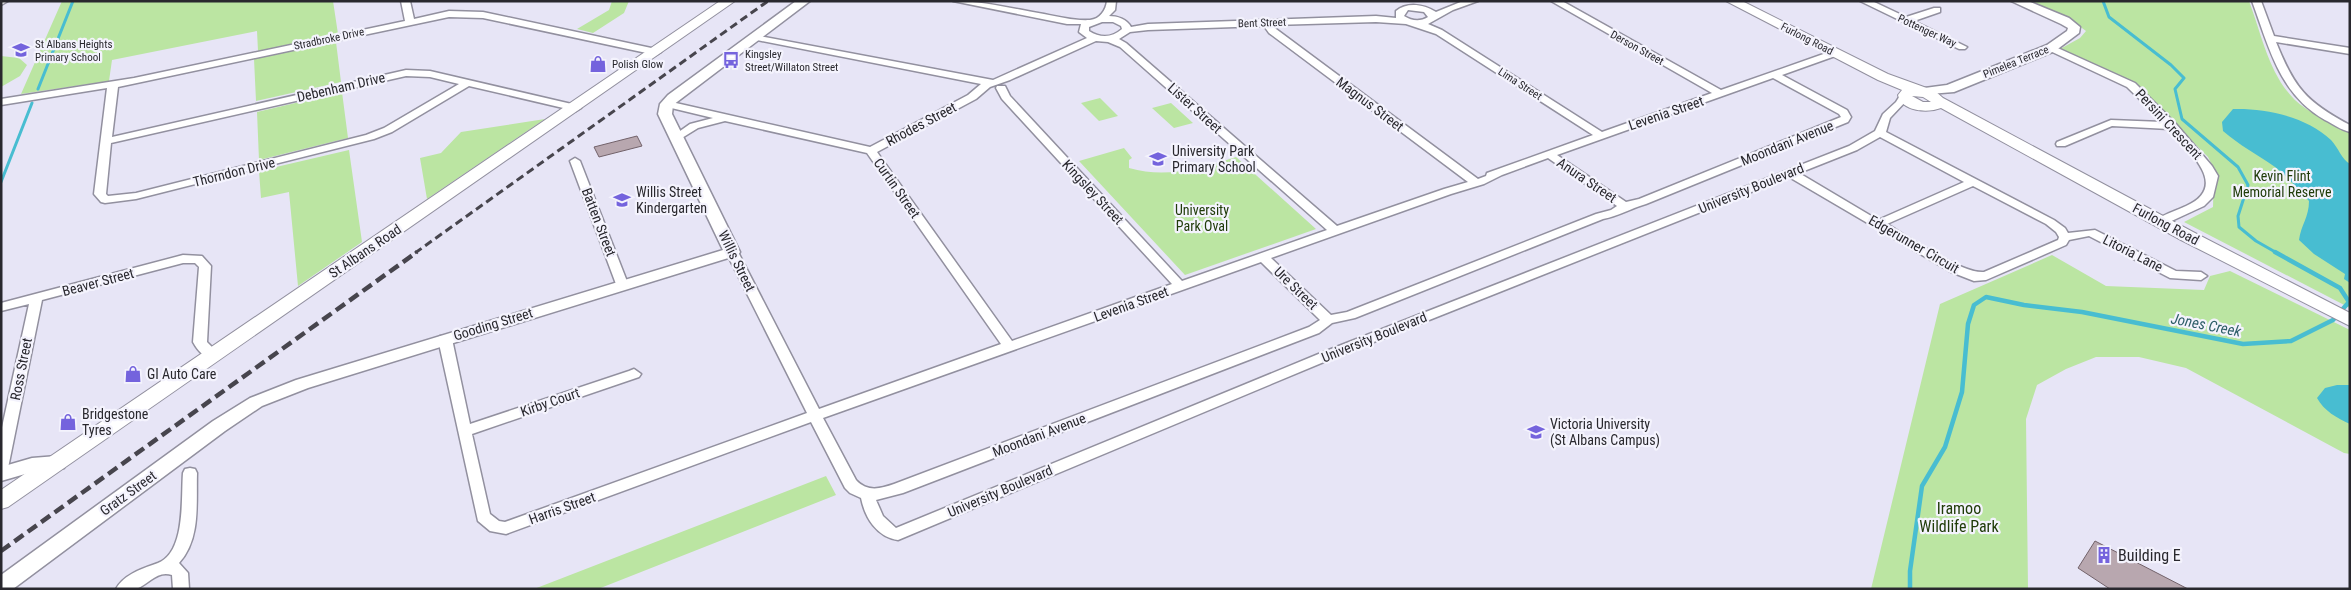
<svg xmlns="http://www.w3.org/2000/svg" width="2351" height="590" font-family="'Roboto Condensed',sans-serif">
<style>
.green{fill:#bbe5a2}
.water{fill:#48bdd1}
.lines{fill:none;stroke-linecap:round;stroke-linejoin:round}
.stream-far1{stroke:#48bdd1;stroke-width:3}
.stream{stroke:#48bdd1;stroke-width:4.5}
.building{fill:#b8a7af;stroke:#72626a}
.minor-casing{stroke:#92909f;stroke-width:3}
.tertiary-casing{stroke:#92909f;stroke-width:3}
.secondary-casing{stroke:#92909f;stroke-width:2}
.minor{fill:#fff;fill-rule:evenodd}
.tertiary{fill:#fff;fill-rule:evenodd}
.secondary{fill:#fff;fill-rule:evenodd}
.rail-far1{stroke:#47454d;stroke-width:3;stroke-dasharray:8 4.5;stroke-linecap:butt}
.rail{stroke:#47454d;stroke-width:4.5;stroke-dasharray:11 5.5;stroke-linecap:butt}
.labels{text-anchor:middle;dominant-baseline:central;stroke-width:4.5;stroke-linejoin:round;paint-order:stroke}
.far-street-label{font-size:11px;fill:#29282e;stroke:#f4f3fd}
.far-poi-label{font-size:11px;fill:#29282e;stroke:#f4f3fd;text-anchor:start}
.street-label{font-size:14px;fill:#29282e;stroke:#f4f3fd}
.poi-label{font-size:14px;fill:#29282e;stroke:#f4f3fd;text-anchor:start}
.park-label{font-size:14px;fill:#203c09;stroke:#f4f3fd}
.water-label{font-size:15px;font-style:italic;fill:#2e5e68;stroke:#f4f3fd}
.near-park-label{font-size:16px;fill:#203c09;stroke:#f4f3fd}
.near-poi-label{font-size:16px;fill:#29282e;stroke:#f4f3fd;text-anchor:start}
</style>
<rect width="100%" height="100%" fill="#e7e5f6"/>
<!-- green -->
<path class="green" d="M62,1H333L338,34L258,51L257,31L112,60L109,81L21,94Z
M612,1H629L624,13L593,33L577,29L609,10Z
M2025,1H2249C2263,38 2271,85 2305,108C2318,117 2335,123 2350,129V308L2184,222L2213,207L2214,169L2208,157L2136,85L2060,49L2080,38L2086,31L2071,20Z
M336,42L341,82L256,101L254,59Z
M1,56L19,58L27,65L20,76L1,87Z
M342,92L348,138L259,160L257,112Z
M1100,98L1118,116L1099,121L1081,103Z
M1171,103L1193,123L1174,128L1152,108Z
M545,119L427,199L420,158L441,153L461,132Z
M1124,148L1132,158L1129,160V168C1167,179 1200,168 1236,157L1316,229L1185,275L1079,161Z
M349,150L362,242L298,286L289,192L261,198L259,171Z
M2052,255L2106,286L2204,290L2210,276L2230,271L2350,330V454L2344,453L2186,368L2139,357H2096L2066,369L2037,385L2026,419L2028,589H1871L1940,304Z
M826,476L836,495L598,589H534Z"/>
<!-- water -->
<path class="water" d="M2233,109C2266,108 2307,117 2331,140C2338,147 2342,160 2350,164V283L2344,279L2345,274L2314,254L2299,240C2301,225 2309,217 2309,201C2298,189 2288,177 2275,167C2258,155 2239,145 2223,131L2222,122Z
M2337,385H2350V424C2337,418 2324,411 2317,398L2325,388Z"/>
<g class="lines">
<!-- stream-far1 -->
<path class="stream-far1" d="M2103,1L2109,17L2171,65L2184,78L2175,89L2182,119L2238,167L2248,185L2238,216L2239,227L2256,241L2277,253
M38,89L73,1
M1,182L32,103"/>
<!-- stream -->
<path class="stream" d="M1910,589V571L1922,486L1945,447L1962,392L1968,324L1974,305L1986,297L2024,305L2082,312L2243,344L2291,341L2333,320L2349,302L2340,288L2275,252"/>
</g>
<!-- building -->
<path class="building" d="M637,136L642,146L599,157L594,147Z
M2095,541L2188,589H2110L2078,568Z"/>
<g class="lines">
<!-- minor casing -->
<g class="minor-casing">
<path id="minor" d="M1,1H8L1,5Z
M401,1H410L414,19L449,11L483,12L656,49L661,52L656,55L483,18L449,17L118,87L112,137L406,70L430,71L576,105L581,108L576,111L469,86L392,132L374,139L136,199L105,203L101,202L94,194L107,88L1,105V99L134,78L405,21ZM406,76L430,77L459,84L384,128L366,135L136,193L108,196L106,194L111,143Z
M953,1C984,1 1014,9 1044,14C1059,17 1076,21 1090,20C1100,19 1106,10 1107,1H1116L1115,10L1109,16C1117,16 1127,19 1131,27L1148,24L1376,16L1396,18V11C1407,2 1423,4 1436,12L1463,1H1478L1453,10L1428,24L1442,30L1602,132L1712,93L1551,1H1562L1721,90L1832,51H1838V55L1782,75L1847,110L1851,117L1848,122L1646,204C1629,209 1619,216 1603,219L1355,318L1332,323L1319,333L903,493L876,500L883,516L896,528L1321,353L1849,146L1875,131L1883,114L1896,102L1901,94L1905,93L1910,96L1908,99L1890,118L1886,132L2054,220L2065,228L2068,233L2095,230L2176,271L2201,272L2207,276L2201,280L2170,278L2089,236L2069,240L2066,245L1986,280L1974,281L1951,272L1789,177L1331,359L898,540C877,537 865,518 861,498L850,493L845,488L811,422L506,534L490,531L478,521L438,339L440,336H450L452,339L470,424L629,371L634,369L641,374L639,377L472,434L490,514L499,521L505,522L807,413L726,252L728,249H736L738,252L819,409L1001,344L867,153L725,121L698,128L677,141L673,140V136L690,124L713,118L663,106L662,104L667,101L870,147L968,95L981,84L757,40L754,39V35L993,80L1087,38L1079,32L1081,24H1067ZM1408,10L1424,12L1428,17C1420,22 1412,21 1404,16ZM1102,22H1113L1121,26L1122,29C1112,38 1100,38 1089,31V27ZM1376,22L1406,24L1436,34L1593,135L1487,173L1486,176L1478,179L1276,29L1273,25ZM1264,26L1269,33L1468,182L1444,189L1337,226L1126,43L1119,39L1130,32L1148,30ZM1096,41L1108,42L1120,47L1327,230L1182,281L1010,96L1005,86H997L996,88L1002,99L1172,284L1012,341L877,152L976,99L990,87L1010,80ZM1773,78L1839,114L1841,117L1639,199L1626,202L1557,155ZM1880,137L1964,182L1878,220L1799,173L1857,150ZM1548,158L1617,206L1611,210L1596,214L1347,312L1331,315L1271,258L1451,194L1484,184L1502,175ZM1973,186L2046,224L2056,232L2059,237L2058,240L1984,272C1962,274 1908,237 1887,224ZM1261,262L1320,320L1309,327L894,484C880,489 867,492 856,480L823,418Z
M1860,1H1872L1906,17L1934,8H1940V12L1914,21L1967,47L1965,49H1959Z
M2252,1H2261L2274,36L2350,48V54L2276,42C2294,87 2306,102 2350,125V132C2341,130 2333,124 2325,120C2279,94 2269,47 2252,1Z
M2051,45L2135,83L2176,124L2212,166L2218,176L2213,197L2204,206L2165,224H2157L2155,222C2162,214 2176,211 2186,206C2231,186 2188,151 2169,129L2112,126L2065,146H2057L2056,144L2057,142L2111,120L2163,122L2127,87L2048,50L2046,48Z
M575,158L580,161L628,284L626,287L622,288L616,284L570,161Z
M183,255L202,256L211,266L207,342L220,355L218,358C206,361 198,351 193,342L199,267L195,263H183L42,300L8,468L6,472L1,473V432L29,304L1,311V303Z
M190,468L195,469L197,473C196,503 201,539 179,563L188,573L189,589H173L172,575C157,570 149,584 136,589C131,590 122,589 116,589C124,574 144,568 158,563C186,552 181,497 183,473L185,469Z"/>
</g>
<!-- tertiary casing -->
<g class="tertiary-casing">
<path id="tertiary" d="M796,1H810L673,105L672,114L740,252L738,255L308,388L262,406L225,431L13,589H1V575L213,421L250,398L296,380L723,250L658,114L660,104L668,95Z
M2011,1H2028L2069,18L2080,27L2079,33L2055,51L1954,92L1917,95L1915,92L1917,89L1947,85L2047,45L2067,31L2068,28L2061,24Z
M57,456L64,458L66,463L64,468L32,472L1,481V467L32,458Z"/>
</g>
<!-- secondary casing -->
<g class="secondary-casing">
<path id="secondary" d="M720,1H735L8,507L1,509V490Z
M1726,1H1742L1888,74L1935,91L1943,98L2193,232L2350,313V326L2181,240L1941,108C1928,113 1902,112 1898,95L1902,90L1878,80ZM1912,96L1923,97L1931,102H1923Z"/>
</g>
<!-- minor -->
<use href="#minor" class="minor"/>
<!-- tertiary -->
<use href="#tertiary" class="tertiary"/>
<!-- secondary -->
<use href="#secondary" class="secondary"/>
<!-- rail-far1 -->
<path class="rail-far1" d="M415,253L768,1"/>
<!-- rail -->
<path class="rail" d="M1,551L417,252"/>
</g>
<!-- icons -->
<defs>
<g id="school-bare" transform="scale(1.35)"><path d="M0-5L7-2L0 1L-7-2ZM-4 1L0 2.5L4 1V4Q0 6-4 4Z" fill="#7463dd" stroke="#f4f3fd" stroke-width="2.5" paint-order="stroke"/></g>
<g id="bus-bare" transform="scale(1.35)"><path d="M-5-6H5V4H4V6H2V4H-2V6H-4V4H-5ZM-3.5-4V0h7V-4ZM-3.5 1.2v1.5H-2V1.2ZM2 1.2v1.5H3.5V1.2Z" fill="#7463dd" stroke="#f4f3fd" stroke-width="2.5" paint-order="stroke"/></g>
<g id="shop-bare" transform="scale(1.35)"><path d="M-5-2.5h2.3a2.7 3.5 0 0 1 5.4 0H5L5.5 6h-11ZM-1.5-2.5h3a1.5 2.3 0 0 0-3 0Z" fill="#7463dd" stroke="#f4f3fd" stroke-width="2.5" paint-order="stroke"/></g>
<g id="university-bare" transform="scale(1.35)"><path d="M0-5L7-2L0 1L-7-2ZM-4 1L0 2.5L4 1V4Q0 6-4 4Z" fill="#7463dd" stroke="#f4f3fd" stroke-width="2.5" paint-order="stroke"/></g>
<g id="building-bare" transform="scale(1.35)"><path d="M-4-6H4V6H1V3H-1V6H-4ZM-2.5-4.3h1.7v1.8h-1.7ZM.8-4.3h1.7v1.8H.8ZM-2.5-1h1.7V.8h-1.7ZM.8-1h1.7V.8H.8Z" fill="#7463dd" stroke="#f4f3fd" stroke-width="2.5" paint-order="stroke"/></g>
</defs>
<g fill-rule="evenodd">
<use href="#school-bare" x="21" y="50"/>
<use href="#bus-bare" x="731" y="60"/>
<use href="#shop-bare" x="598" y="64"/>
<use href="#school-bare" x="1158" y="159"/>
<use href="#school-bare" x="622" y="200"/>
<use href="#shop-bare" x="133" y="374"/>
<use href="#shop-bare" x="68" y="422"/>
<use href="#university-bare" x="1536" y="432"/>
<use href="#building-bare" x="2104" y="555"/>
</g>
<g class="labels">
<!-- far-street labels -->
<g class="far-street-label">
<text transform="translate(1262 23) rotate(-2)">Bent Street</text>
<text transform="translate(1927 31) rotate(25)">Pottenger Way</text>
<text transform="translate(329 39) rotate(-12)">Stradbroke Drive</text>
<text transform="translate(1807 39) rotate(27)">Furlong Road</text>
<text transform="translate(1637 48) rotate(29)">Derson Street</text>
<text transform="translate(2016 62) rotate(-22)">Pimelea Terrace</text>
<text transform="translate(1520 84) rotate(33)">Lima Street</text>
</g>
<!-- far-poi labels -->
<g class="far-poi-label">
<text x="35" y="44">St Albans Heights<tspan x="35" dy="13">Primary School</tspan></text>
<text x="745" y="54">Kingsley<tspan x="745" dy="13">Street/Willaton Street</tspan></text>
<text x="612" y="64">Polish Glow</text>
</g>
<!-- street labels -->
<g class="street-label">
<text transform="translate(341 87) rotate(-13)">Debenham Drive</text>
<text transform="translate(1370 104) rotate(37)">Magnus Street</text>
<text transform="translate(1195 108) rotate(42)">Lister Street</text>
<text transform="translate(1666 113) rotate(-19)">Levenia Street</text>
<text transform="translate(921 124) rotate(-28)">Rhodes Street</text>
<text transform="translate(2169 124) rotate(47)">Persini Crescent</text>
<text transform="translate(1787 143) rotate(-22)">Moondani Avenue</text>
<text transform="translate(234 172) rotate(-14)">Thorndon Drive</text>
<text transform="translate(1587 180) rotate(34)">Anura Street</text>
<text transform="translate(897 188) rotate(55)">Curtin Street</text>
<text transform="translate(1751 188) rotate(-22)">University Boulevard</text>
<text transform="translate(1093 192) rotate(47)">Kingsley Street</text>
<text transform="translate(599 222) rotate(69)">Batten Street</text>
<text transform="translate(2166 224) rotate(28)">Furlong Road</text>
<text transform="translate(1914 244) rotate(30)">Edgerunner Circuit</text>
<text transform="translate(365 251) rotate(-34)">St Albans Road</text>
<text transform="translate(2133 253) rotate(27)">Litoria Lane</text>
<text transform="translate(737 261) rotate(64)">Willis Street</text>
<text transform="translate(98 282) rotate(-15)">Beaver Street</text>
<text transform="translate(1296 288) rotate(44)">Ure Street</text>
<text transform="translate(1131 304) rotate(-20)">Levenia Street</text>
<text transform="translate(493 324) rotate(-17)">Gooding Street</text>
<text transform="translate(1374 337) rotate(-22)">University Boulevard</text>
<text transform="translate(21 369) rotate(-79)">Ross Street</text>
<text transform="translate(550 402) rotate(-19)">Kirby Court</text>
<text transform="translate(1039 435) rotate(-21)">Moondani Avenue</text>
<text transform="translate(1000 491) rotate(-23)">University Boulevard</text>
<text transform="translate(128 493) rotate(-36)">Gratz Street</text>
<text transform="translate(562 508) rotate(-20)">Harris Street</text>
</g>
<!-- poi labels -->
<g class="poi-label">
<text x="1172" y="151">University Park<tspan x="1172" dy="16">Primary School</tspan></text>
<text x="636" y="192">Willis Street<tspan x="636" dy="16">Kindergarten</tspan></text>
<text x="147" y="374">GI Auto Care</text>
<text x="82" y="414">Bridgestone<tspan x="82" dy="16">Tyres</tspan></text>
<text x="1550" y="424">Victoria University<tspan x="1550" dy="16">(St Albans Campus)</tspan></text>
</g>
<!-- park labels -->
<g class="park-label">
<text x="2282" y="176">Kevin Flint<tspan x="2282" dy="16">Memorial Reserve</tspan></text>
<text x="1202" y="210">University<tspan x="1202" dy="16">Park Oval</tspan></text>
</g>
<!-- water labels -->
<g class="water-label">
<text transform="translate(2206 325) rotate(11)">Jones Creek</text>
</g>
<!-- near-park labels -->
<g class="near-park-label">
<text x="1959" y="508">Iramoo<tspan x="1959" dy="18">Wildlife Park</tspan></text>
</g>
<!-- near-poi labels -->
<g class="near-poi-label">
<text x="2118" y="555">Building E</text>
</g>
</g>
<!-- border -->
<rect width="2351" height="590" fill="none" stroke="#29282e" stroke-width="5"/>
</svg>
